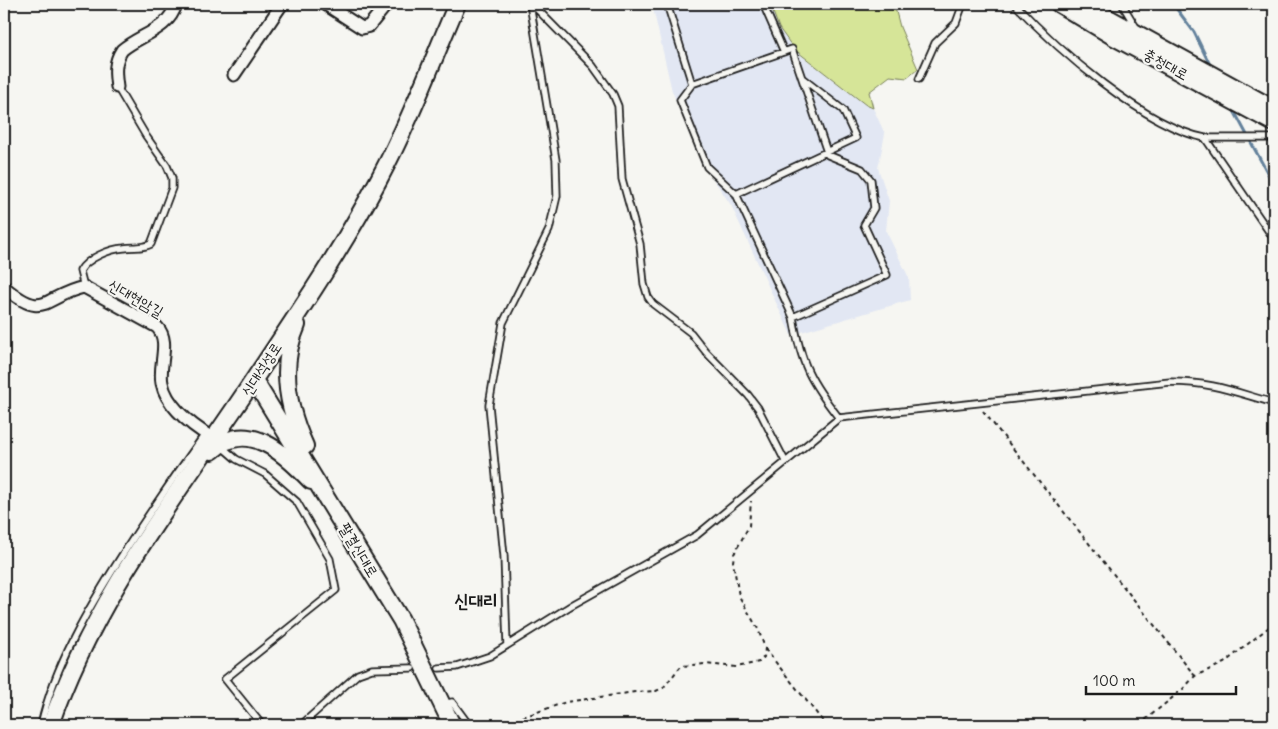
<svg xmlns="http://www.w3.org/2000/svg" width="1278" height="729" font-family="Delius,'Poor Story',sans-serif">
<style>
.built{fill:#e2e7f3}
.green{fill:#d6e598;stroke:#79805a}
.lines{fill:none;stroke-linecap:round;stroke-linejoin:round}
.stream{stroke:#63819b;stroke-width:3}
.lane-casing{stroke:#1c1c1c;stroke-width:9}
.street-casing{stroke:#1c1c1c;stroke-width:15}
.secondary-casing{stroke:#1c1c1c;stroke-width:20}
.path{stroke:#1c1c1c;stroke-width:2;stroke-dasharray:4 4;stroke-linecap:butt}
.lane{stroke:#f6f6f2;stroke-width:5.5}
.street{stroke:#f6f6f2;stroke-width:11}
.secondary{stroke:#f6f6f2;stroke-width:16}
.labels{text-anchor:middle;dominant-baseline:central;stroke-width:4.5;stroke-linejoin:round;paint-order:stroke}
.street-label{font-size:15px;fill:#1c1c1c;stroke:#f6f6f2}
.quarter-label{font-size:18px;font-weight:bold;fill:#1c1c1c;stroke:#f6f6f2}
</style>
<rect width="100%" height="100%" fill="#f6f6f2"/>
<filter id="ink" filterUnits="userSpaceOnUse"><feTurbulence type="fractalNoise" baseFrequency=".02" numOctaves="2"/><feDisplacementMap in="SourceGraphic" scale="10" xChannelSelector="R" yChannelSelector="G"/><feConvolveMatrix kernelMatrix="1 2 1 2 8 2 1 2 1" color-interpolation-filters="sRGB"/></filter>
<g filter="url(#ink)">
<!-- built -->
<path class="built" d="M652,4H770L779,28L794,49L866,105L873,108L885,134L878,168L889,201L886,231L909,278L910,300L791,335L731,205L701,161L672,91Z"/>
<!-- green -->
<path class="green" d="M770,4H894L900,27L918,69L907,78L890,76L869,92L873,108L866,105L794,49L779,28Z"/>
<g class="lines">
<!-- stream -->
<path class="stream" d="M1173,4L1194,32L1211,67
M1233,109L1274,185"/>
<!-- lane casing -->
<g class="lane-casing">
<path id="lane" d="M532,4L593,66L613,94L618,106L622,179L640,244L644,284L648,297L653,304L691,333L706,352L748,395L758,408L785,461
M667,4L692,84
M763,4L784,52
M1015,4C1057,49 1144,126 1205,138
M1122,4L1137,29
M919,79L935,43L956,23L963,4
M1274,138H1205L1274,239
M736,194L856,138L843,110L802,78
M84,287L80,271C87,258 110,249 124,248C134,246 142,249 151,244L172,188V178L167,166L146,136L117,87
M793,317L736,194L707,167L680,100L692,84L792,49L828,155L862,169L871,180L874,208L864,225L887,275L793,317C801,364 810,381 839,418
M221,446L236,459L265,474L297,502L330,559L336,590L225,679L262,725
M507,645L504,556L489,405L503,323L549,230L557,196L556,160L530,4
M439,668L457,667L490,656L572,605L697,535L839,418L1170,382C1213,382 1234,392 1274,403
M444,704L452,702L469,725
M41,725C55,664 88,609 121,557C148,515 176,474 205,434
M301,725L358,674L372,669L412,668"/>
</g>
<!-- street casing -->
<g class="street-casing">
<path id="street" d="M325,4L362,28L369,26L387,4
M234,75L282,4
M117,87C115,73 114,62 122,50C141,34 169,30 176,4
M4,287C46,322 43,296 84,287L157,327C171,341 158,365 162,383C167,408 194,427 214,439"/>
</g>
<!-- secondary casing -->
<g class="secondary-casing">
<path id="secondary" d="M1059,4L1114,37L1274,123
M1083,4L1274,109
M297,325C279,366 287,407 305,446
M254,380L401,620L452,725
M212,451C248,418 284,453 311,481
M51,725C93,599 180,491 253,381C297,315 342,249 379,179C409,123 432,62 457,4"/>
</g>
<!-- path -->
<path class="path" d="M983,411L1195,676
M765,649L826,725
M500,725L566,702L635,692L656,691L663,688L681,666L705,664L737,667L759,662L764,657L765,648L758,629L739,596L733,562L734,554L749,526L751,501
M1139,725L1183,689L1195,676L1224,663L1274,623"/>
<!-- lane -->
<use href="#lane" class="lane"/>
<!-- street -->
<use href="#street" class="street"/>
<!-- secondary -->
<use href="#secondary" class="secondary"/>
</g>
</g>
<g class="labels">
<!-- street labels -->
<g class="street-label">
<text transform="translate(1166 64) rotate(29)">충청대로</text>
<text transform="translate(136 298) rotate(30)">신대현암길</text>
<text transform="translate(261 369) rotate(-57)">신대석성로</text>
<text transform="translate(359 550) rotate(59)">팔결신대로</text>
</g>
<!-- quarter labels -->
<g class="quarter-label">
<text x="476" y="600">신대리</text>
</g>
</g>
<!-- margin -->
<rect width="1278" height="729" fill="none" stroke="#f6f6f2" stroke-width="20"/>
<rect x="10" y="10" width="1258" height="709" fill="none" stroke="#1c1c1c" stroke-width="2" filter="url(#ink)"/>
<!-- scale -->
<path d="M1086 686v8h150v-8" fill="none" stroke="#1c1c1c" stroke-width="2.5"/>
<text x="1093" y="686" font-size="15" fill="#1c1c1c" stroke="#f6f6f2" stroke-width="4" paint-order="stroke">100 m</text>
</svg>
